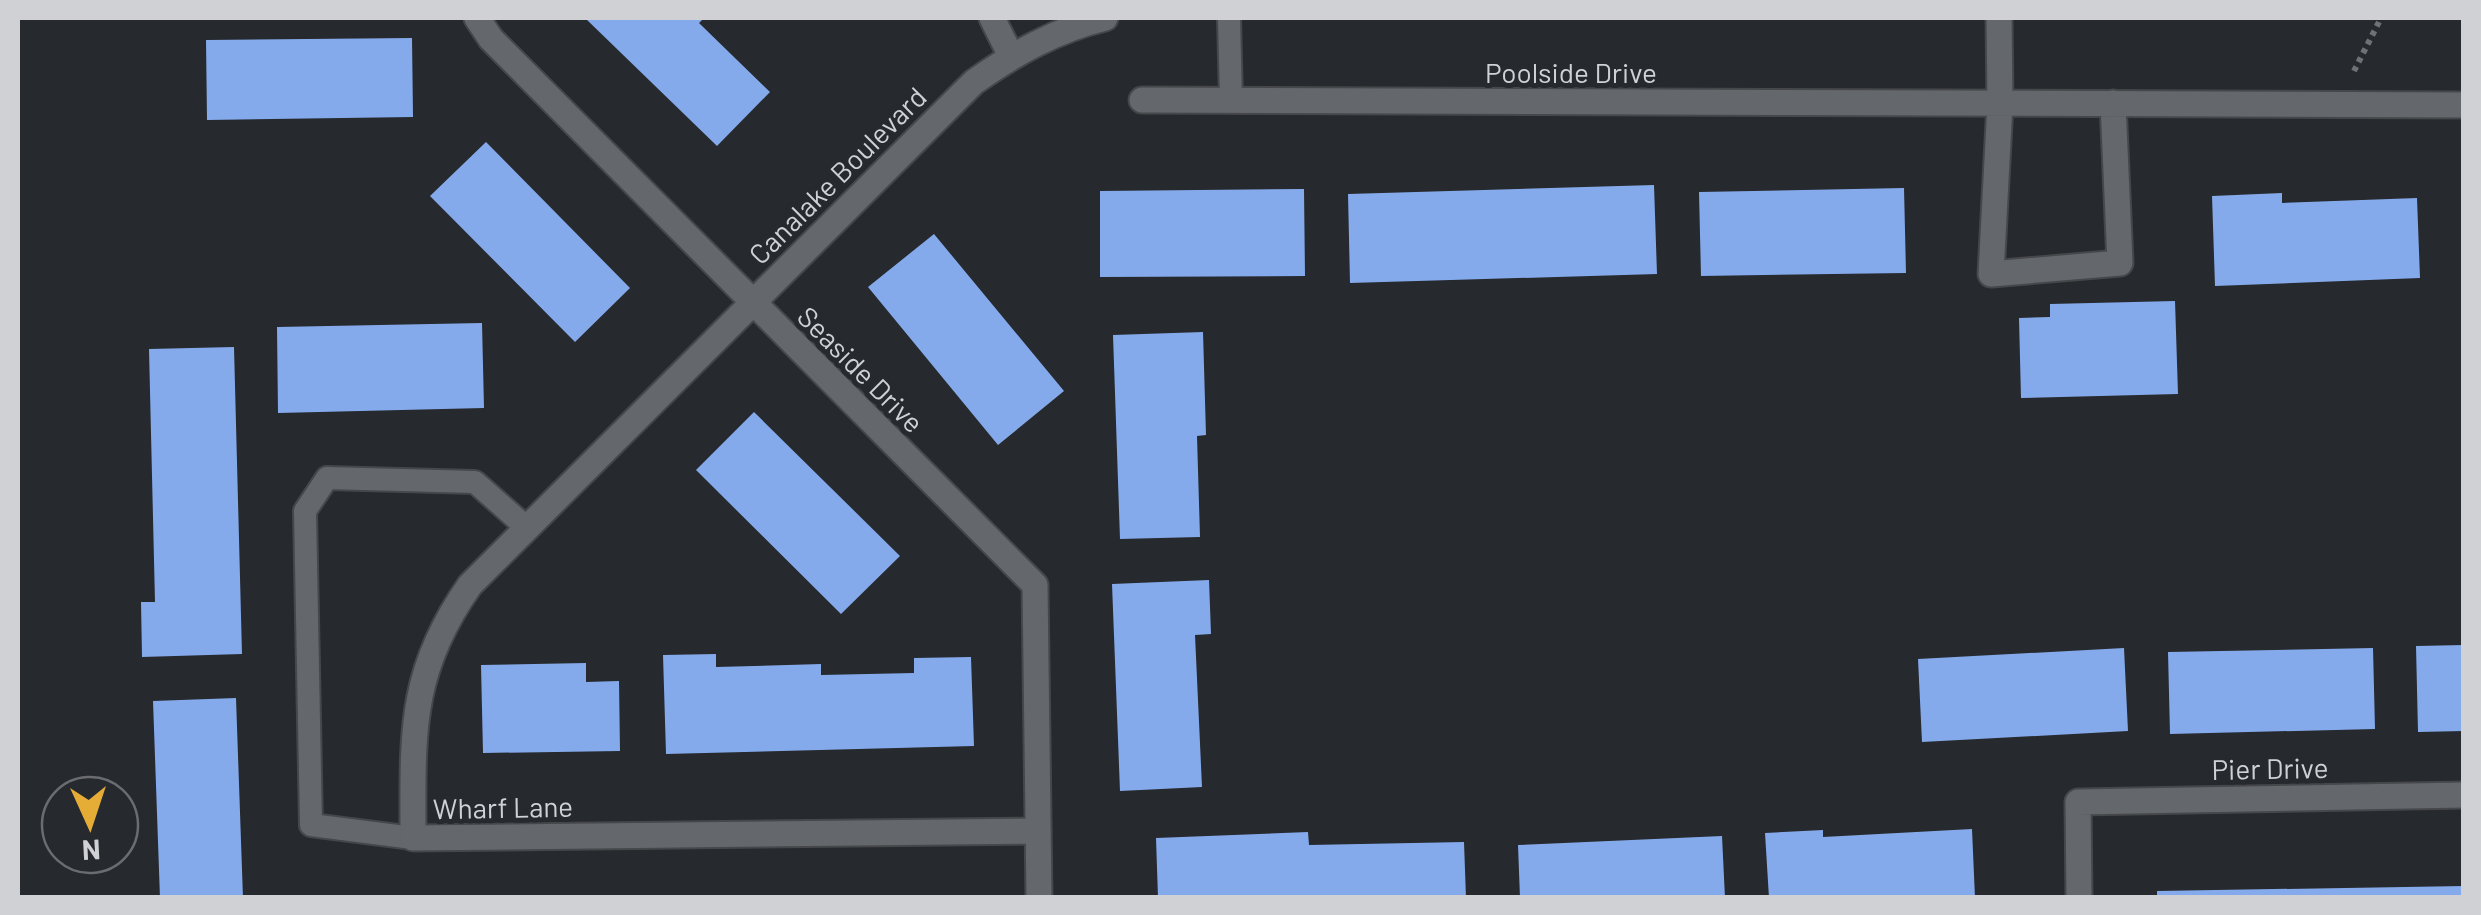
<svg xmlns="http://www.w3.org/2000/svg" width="2481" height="915" font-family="Barlow,sans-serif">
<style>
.building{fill:#85aaeb}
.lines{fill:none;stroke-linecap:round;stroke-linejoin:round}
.lane-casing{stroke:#45474a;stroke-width:26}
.street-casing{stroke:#45474a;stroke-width:29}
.path{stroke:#6f7175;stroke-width:6;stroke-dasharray:5 5;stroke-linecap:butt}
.lane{stroke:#64676c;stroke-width:22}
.street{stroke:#64676c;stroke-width:25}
.labels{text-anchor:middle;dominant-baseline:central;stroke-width:10;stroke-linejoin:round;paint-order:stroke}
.street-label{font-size:28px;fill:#cfd1d4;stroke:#26292d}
</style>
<rect width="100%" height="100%" fill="#26292d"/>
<!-- building -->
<path class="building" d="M585,18H704L699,23L770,92L717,146Z
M412,38L413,117L207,120L206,40Z
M486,142L630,288L575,342L430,196Z
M1654,185L1657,274L1350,283L1348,194Z
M1904,188L1906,273L1701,276L1699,192Z
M1304,189L1305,276L1100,277V191Z
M2282,193V203L2417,198L2420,278L2215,286L2212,196Z
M934,234L1064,391L998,445L868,287Z
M2175,301L2178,394L2021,398L2019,318L2050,317V304Z
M482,323L484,408L278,413L277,327Z
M1203,332L1206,435L1197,436L1200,537L1120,539L1113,335Z
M234,347L242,654L142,657L141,602H155L149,349Z
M754,412L900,556L841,614L696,470Z
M1209,580L1211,634L1195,635L1202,787L1120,791L1112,584Z
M2464,645V731L2418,732L2416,646Z
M2124,648L2128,731L1922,742L1918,659Z
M2373,648L2375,729L2170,734L2168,652Z
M716,654V667L821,664V675L914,673V658L971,657L974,746L666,754L663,655Z
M586,663V682L619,681L620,751L483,753L481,665Z
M236,698L243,898H160L153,701Z
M1972,829L1975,898H1769L1765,833L1823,830V837Z
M1308,832L1309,845L1464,842L1466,898H1158L1156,838Z
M1722,836L1725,898H1520L1518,845Z
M2464,886V898H2157V891Z"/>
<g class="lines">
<!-- lane casing -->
<g class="lane-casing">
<path id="lane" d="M1229,18L1231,100
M413,838L311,825L305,511L327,478L475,482L527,528"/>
</g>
<!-- street casing -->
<g class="street-casing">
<path id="street" d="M477,18L491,39L1035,585L1039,898
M992,18L1011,56
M1999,18L2000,104L1991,274L2120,263L2113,103
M1142,100L2464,105
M1038,831L413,838C413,735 408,673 470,585L974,82C1015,53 1056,30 1105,18
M2079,898L2078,802L2464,795"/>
</g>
<!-- path -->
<path class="path" d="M2354,71L2381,18"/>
<!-- lane -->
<use href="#lane" class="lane"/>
<!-- street -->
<use href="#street" class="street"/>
</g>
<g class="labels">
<!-- street labels -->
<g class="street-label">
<text x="1571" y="72">Poolside Drive</text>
<text transform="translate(837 175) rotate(-45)">Canalake Boulevard</text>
<text transform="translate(861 369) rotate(45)">Seaside Drive</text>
<text transform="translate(2270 768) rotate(-1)">Pier Drive</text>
<text transform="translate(503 807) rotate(-1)">Wharf Lane</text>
</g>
</g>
<!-- border -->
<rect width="2481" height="915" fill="none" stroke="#cfd1d4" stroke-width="40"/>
<!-- north arrow -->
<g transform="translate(90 825) rotate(177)"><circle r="48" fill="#26292d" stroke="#6a6c70" stroke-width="2.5"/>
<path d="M0-8L18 38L0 25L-18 38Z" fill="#e6ad36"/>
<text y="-15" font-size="28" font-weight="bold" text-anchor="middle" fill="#cfd1d4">N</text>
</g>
</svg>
